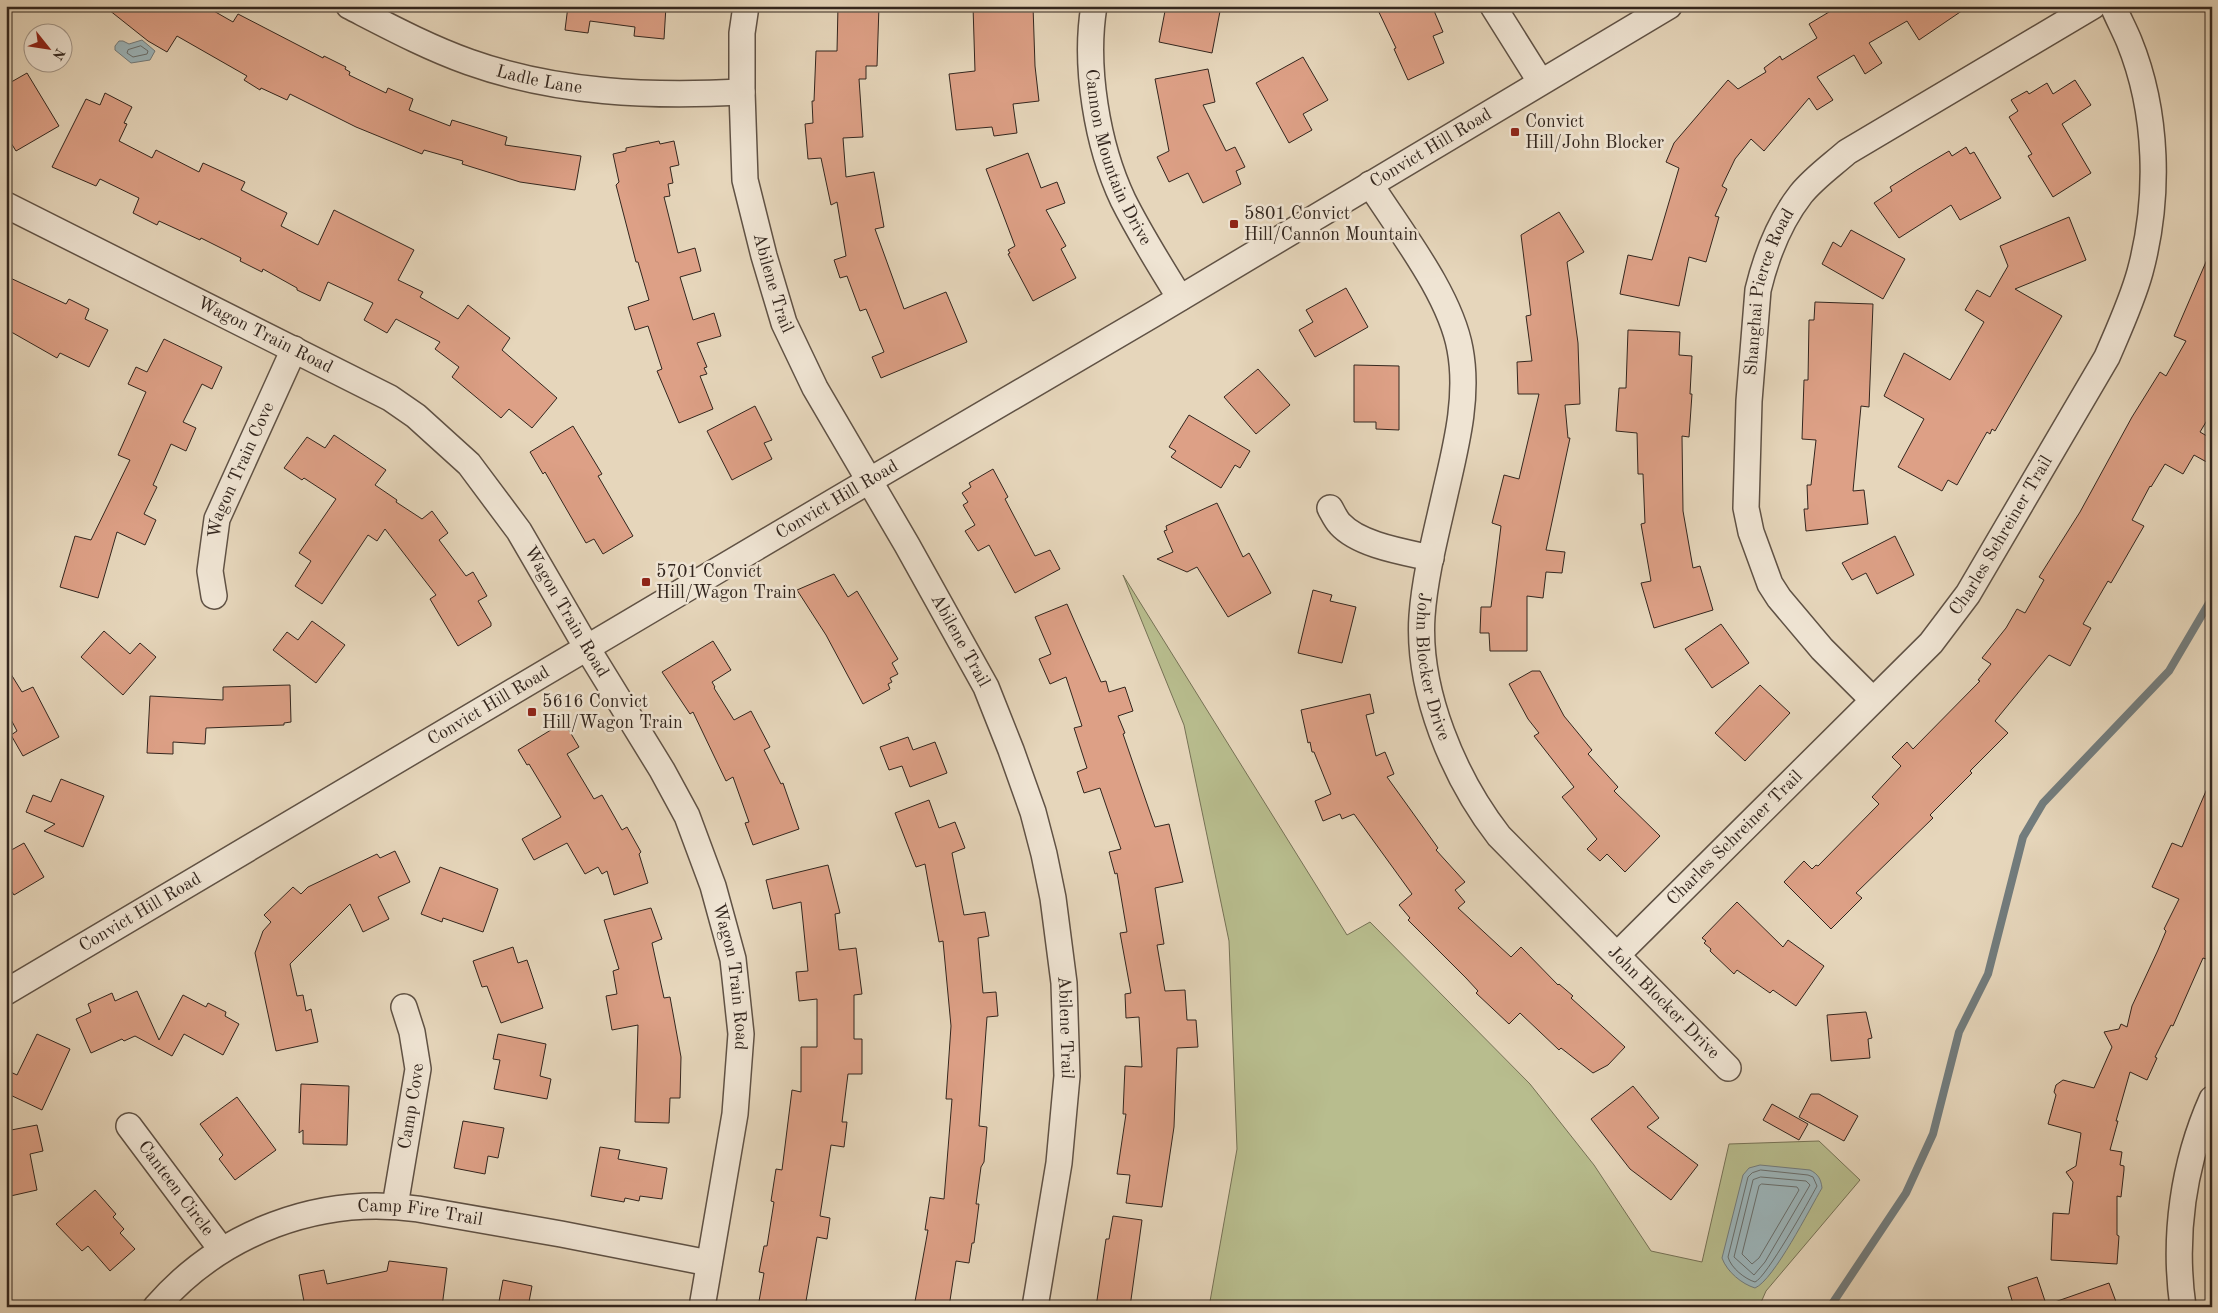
<svg xmlns="http://www.w3.org/2000/svg" width="2218" height="1313" font-family="'Old Standard TT',serif">
<style>
.green{fill:#b8bd8e;stroke:#767256}
.water{fill:#9cb6bc;stroke:#727c7d}
.lines{fill:none;stroke-linecap:round;stroke-linejoin:round}
.shore{stroke:#686e6d;stroke-width:1}
.stream{stroke:#727c7d;stroke-width:8}
.building{fill:#dda086;stroke:#33261e}
.minor-casing{stroke:#605245;stroke-width:28}
.minor{stroke:#efe4d3;stroke-width:25}
.poi-dot{fill:#8f2418;stroke:#efe4d3;stroke-width:2}
.labels{text-anchor:middle;dominant-baseline:central;stroke-width:5;stroke-linejoin:round;paint-order:stroke}
.street-label{font-size:18px;fill:#33261e;stroke:#efe4d3}
.poi-label{font-size:18px;fill:#33261e;stroke:#efe4d3;text-anchor:start}
</style>
<rect width="100%" height="100%" fill="#e6d6bb"/>
<filter id="stains"><feTurbulence type="fractalNoise" baseFrequency=".004" numOctaves="4"/><feColorMatrix values="0 0 0 0 .2 0 0 0 0 .09 0 0 0 0 .02 0 0 0 .5 -.17"/></filter>
<radialGradient id="worn" r=".72"><stop offset=".6" stop-color="#630" stop-opacity="0"/><stop offset="1" stop-color="#630" stop-opacity=".3"/></radialGradient>
<!-- green -->
<path class="green" d="M1123,575L1347,935L1370,922L1530,1084L1594,1165L1651,1251L1702,1262L1729,1144L1819,1141L1860,1180L1766,1291L1759,1307H1209L1237,1149L1229,941L1184,725Z"/>
<!-- water -->
<path class="water" d="M142,40L155,51L150,60L131,63L115,50V46L119,41H123L129,44Z
M1760,1165L1810,1170C1818,1174 1821,1179 1822,1188C1810,1208 1774,1280 1755,1288C1742,1284 1727,1272 1722,1258L1743,1175L1749,1168Z"/>
<g class="lines">
<!-- shore -->
<path class="shore" d="M141,46L148,51L147,54L133,57L127,53L128,50Z
M1761,1170L1808,1175L1813,1177L1817,1186C1809,1201 1766,1278 1755,1282C1745,1279 1731,1268 1728,1257L1748,1177L1752,1173Z
M1761,1177L1806,1181L1810,1185L1765,1262L1754,1275L1734,1257L1753,1180Z
M1762,1184L1797,1187L1799,1190L1759,1258L1752,1264L1742,1254L1759,1186Z"/>
<!-- stream -->
<path class="stream" d="M1830,1307L1906,1193L1933,1134L1959,1032L1988,974L2023,837L2043,803L2169,671L2212,598"/>
</g>
<!-- building -->
<path class="building" d="M104,6H205L233,22L238,14L323,58L324,56L346,67L345,69L350,72L349,75L386,93L388,88L413,99L409,110L450,126L452,120L507,137L505,145L581,156L575,190L520,182L462,164L463,161L424,150L422,154L356,127L290,94L287,100L261,88L260,90L244,80L247,76L177,36L167,52L148,41Z
M568,6H666L664,39L634,36L635,27L590,21L588,33L565,30Z
M838,6H879L877,66H866V79H859L863,137L843,138L846,177L874,172L884,227L875,229L904,309L946,292L967,342L881,378L872,357L884,352L866,309L860,311L847,276L840,278L834,260L846,256L837,202L831,205L821,158L808,159L805,124L813,123L812,101H814L816,51H837Z
M973,6H1033L1035,66L1039,101L1013,104L1017,133L994,136L992,127L956,130L949,74L975,71Z
M1166,6H1221L1212,53L1159,42Z
M1376,6H1432L1443,32L1433,36L1444,63L1408,80L1394,49L1396,48Z
M1839,6H1969L1919,40L1907,21L1869,43L1882,63L1865,74L1854,55L1817,77L1833,100L1817,110L1809,98L1764,151L1751,139L1735,159L1722,186L1727,189L1715,216L1719,217L1706,262L1689,257L1679,306L1620,294L1628,255L1652,260L1679,168L1666,162L1674,143L1728,80L1738,89L1766,72L1764,68L1780,56L1782,60L1817,38L1809,24Z
M1303,57L1328,100L1303,114L1312,130L1289,143L1256,83Z
M1208,69L1215,102L1203,105L1226,151L1235,147L1245,167L1236,171L1241,184L1203,203L1188,173L1169,182L1157,157L1169,151L1155,79Z
M27,73L59,126L16,151L6,135V85Z
M2075,80L2091,105L2062,124L2091,173L2053,197L2028,156L2032,154L2009,117L2018,111L2011,100L2027,91L2029,94L2047,83L2053,94Z
M105,93L132,107L124,123L127,124L119,141L152,158L156,150L199,172L203,163L245,182L241,190L287,213L281,226L318,245L334,210L414,250L398,280L423,292L420,297L458,319L468,305L510,338L502,350L557,398L532,428L509,409L501,418L452,377L459,367L435,349L440,342L396,319L387,333L364,320L373,303L328,282L320,301L297,290V288L263,269L262,272L240,261L241,258L201,238L200,240L159,221L157,225L133,213L139,198L100,179L96,186L52,167L86,99L100,105Z
M659,141L660,144L674,141L679,165L670,167L673,183L668,184L670,196L664,197L678,253L695,248L701,271L680,277L693,320L714,313L721,336L697,343L707,367L704,368L707,374L700,376L713,409L679,423L657,371L662,369L648,326L635,330L628,307L649,300L638,262H636L616,185L619,182L613,154L626,151V148Z
M1966,147L1970,154L1974,152L2001,198L1960,220L1951,205L1899,238L1874,203L1892,191L1890,187L1917,170L1949,151L1952,156Z
M1028,153L1041,188L1057,182L1065,203L1046,210L1066,246L1061,249L1076,278L1033,301L1008,254L1010,253L1008,250L1015,246L986,169Z
M1559,212L1584,252L1567,262L1578,343L1580,404L1565,405L1568,438H1570L1546,550L1565,552L1562,573L1546,572L1543,598L1527,596V651H1490L1489,633H1480L1481,607H1491L1501,526L1492,523L1504,475L1519,479L1539,394H1518L1517,362L1532,361L1526,316L1531,315L1521,235Z
M2069,217L2086,260L2015,289L2062,316L1995,431L1992,429L1990,434L1987,432L1957,485L1948,480L1942,491L1898,467L1924,419L1884,396L1904,353L1950,380L1984,322L1965,310L1977,290L1990,297L2008,266L2000,246Z
M1851,230L1905,259L1883,299L1822,264L1833,242L1841,247Z
M2212,248V412L2200,432L2212,439V465L2194,455L2183,474L2165,464L2151,487L2150,486L2132,520L2144,526L2111,583L2108,581L2083,624L2091,628L2070,666L2049,655L1995,721L2008,733L1970,771L1972,773L1930,815L1933,818L1856,893L1862,898L1831,929L1784,882L1804,861L1812,869L1816,865L1818,866L1879,804L1872,797L1901,766L1892,757L1907,742L1913,749L1980,681L1978,680L1991,664L1982,658L2006,628L2017,609L2025,613L2044,580L2039,577L2080,512L2132,417L2160,372L2166,376L2186,341L2174,336Z
M6,276L66,304L69,299L89,309L85,319L108,330L89,367L60,353L57,358L6,329Z
M1346,288L1368,327L1315,357L1299,330L1313,322L1306,310Z
M1815,302L1873,304L1869,407L1861,406L1853,491L1864,490L1868,524L1806,531L1804,509H1808L1807,485H1811L1816,440L1802,439L1804,380H1808L1809,320H1814Z
M1628,330L1680,332L1679,355L1692,356L1690,394H1692L1689,437L1682,436L1683,511L1693,568L1700,566L1713,610L1654,628L1641,583L1651,581L1641,524L1645,523L1643,474H1638L1637,433L1616,431L1619,388H1626Z
M164,339L222,367L212,389L202,384L183,422L196,428L186,451L171,444L153,485L157,487L144,514L156,520L145,545L117,532L98,598L60,587L75,536L91,540L130,460L118,455L146,392L128,384L136,367L147,372Z
M1354,365L1399,366V430L1376,429V422H1354Z
M1258,369L1290,405L1256,434L1224,397Z
M755,406L772,440L764,443L772,459L732,480L707,431Z
M1189,415L1250,451L1240,468L1235,465L1221,488L1171,457L1176,451L1169,447Z
M573,426L602,474L598,476L633,536L603,554L594,539L586,543L545,472L543,474L530,452Z
M334,435L386,470L375,485L397,500L396,502L422,519L432,511L448,533L439,540L466,576L473,572L487,596L478,601L491,623V626L458,646L430,599L436,595L385,529L377,541L368,535L322,604L295,586L311,561L299,553L336,499L304,478L302,480L284,468L307,437L325,448Z
M993,469L1008,497L1005,499L1035,556L1050,550L1060,569L1015,593L989,545L978,551L965,531L975,525L963,505L968,502L962,493L971,487L969,483Z
M1217,503L1243,557L1249,553L1271,593L1228,617L1197,567L1187,572L1157,559L1173,552L1164,531L1167,530L1166,526Z
M1895,536L1914,575L1877,594L1866,573L1852,580L1842,563Z
M834,574L848,597L857,591L898,659L892,663L898,674L890,678L892,682L888,684L890,689L863,704L826,635L797,590Z
M1313,590L1332,595L1330,601L1356,607L1342,663L1298,653Z
M1067,604L1101,682L1106,681L1109,692L1125,687L1133,711L1118,716L1125,733L1123,734L1155,827L1169,824L1183,882L1155,888L1164,944L1157,945L1165,991L1185,990L1187,1020H1196L1198,1047L1177,1048L1174,1127L1162,1207L1126,1203L1130,1175L1117,1174L1126,1114H1123L1125,1066L1142,1067L1139,1017L1126,1018L1125,994L1131,993L1120,933L1127,932L1117,873L1115,874L1109,852L1121,849L1100,788L1084,793L1077,772L1087,768L1074,728L1082,726L1066,677L1050,684L1039,659L1051,654L1035,617Z
M312,621L345,645L316,683L273,650L287,632L298,640Z
M1721,624L1749,663L1712,688L1685,649Z
M104,631L130,654L140,643L156,657L123,695L81,657Z
M713,641L731,670L712,682L715,687L714,688L734,720L751,711L770,747L764,750L781,784L783,783L799,829L753,845L745,823L749,822L733,777L726,781L693,712L690,714L662,672Z
M6,666L22,692L33,687L59,737L23,756L11,735L17,731L6,710Z
M1532,671H1540L1564,716L1592,750L1588,754L1618,787L1614,791L1660,836L1625,872L1607,854L1600,861L1587,849L1597,839L1562,797L1574,787L1534,736L1539,733L1528,719L1509,684Z
M290,685L291,722L284,723V725L206,728L205,744L173,742V754L147,753L150,696L223,700V687Z
M1760,685L1790,713L1745,761L1715,733Z
M1370,694L1374,713L1366,715L1376,756L1385,752L1394,774L1387,777L1438,848L1436,850L1465,882L1455,890L1465,902L1458,908L1511,957L1521,947L1558,985L1559,984L1573,996L1571,998L1625,1047L1608,1065L1593,1073L1561,1048L1559,1050L1520,1013L1509,1024L1476,993L1478,991L1466,978L1408,920L1410,918L1399,905L1412,894L1354,814L1342,819L1340,814L1323,821L1315,801L1331,794L1314,752H1312L1310,742L1308,743L1301,710Z
M564,722L579,747L567,754L594,799L602,795L622,830L627,827L641,852L639,854L648,883L614,895L607,871L602,874L598,867L585,874L567,843L534,860L522,839L561,817L529,764L527,765L518,750Z
M908,737L913,750L935,742L947,773L910,787L902,766L889,770L880,747Z
M2212,777V946L2206,959L2203,958L2173,1026L2171,1025L2155,1057L2157,1058L2147,1080L2130,1072L2116,1121H2118L2110,1150L2122,1152L2120,1165L2124,1166V1170L2121,1197L2117,1196V1235L2119,1236L2117,1264L2051,1260L2053,1213L2069,1214L2073,1182L2066,1172L2076,1166L2081,1133L2048,1124L2056,1095L2054,1092L2056,1085L2063,1080L2094,1088L2112,1047L2104,1032L2119,1029L2121,1024L2127,1027L2132,1006L2158,950L2166,931L2164,929L2179,899L2152,887L2172,843L2182,847Z
M61,779L104,796L83,847L44,831L55,824L26,812L33,795L51,802Z
M929,800L939,828L955,822L965,848L952,853L964,915L985,912L989,936L978,938L983,993L996,992L998,1016L987,1017L979,1126L987,1127L984,1162L981,1167L976,1204H979L974,1243H972L969,1263L956,1261L949,1307H914L928,1230H925L930,1197L944,1199L952,1099H946L951,1026L943,941L939,942L925,864L916,867L895,813Z
M24,843L44,877L14,895L6,883V853Z
M395,851L410,882L378,897L389,919L363,932L350,904L290,964L297,996L303,995L306,1011L311,1009L318,1042L276,1051L255,953L263,931L271,922L264,915L293,887L301,894L308,887L377,854L380,858Z
M828,865L840,913L835,914L839,950L856,948L862,994L854,995V1039H862V1074H848L842,1122H847L844,1147L831,1145L820,1216L830,1218L827,1239L817,1237L805,1307H758L764,1273L759,1272L764,1246H767L774,1202L771,1201L776,1169L782,1170L792,1090L801,1092V1047H817V999L799,1001L796,972L808,971L801,902L773,909L766,880Z
M440,867L498,889L483,932L443,918L442,922L421,914Z
M1737,902L1783,947L1788,940L1824,966L1796,1006L1773,990L1770,993L1737,970L1734,974L1710,951L1711,949L1704,943L1706,941L1702,938Z
M651,908L662,939L652,943L664,998L670,997L681,1057L680,1098H670L669,1123L635,1122L638,1025L612,1030L606,996L617,994L613,971L619,969L604,920Z
M513,947L518,963L527,960L543,1008L501,1023L487,986L482,987L473,961Z
M137,991L159,1040L183,995L206,1007L208,1003L226,1012L225,1016L239,1024L223,1055L184,1034L172,1056L135,1036L124,1041L122,1039L91,1053L76,1019L91,1012L88,1004L112,993L115,1001Z
M1866,1012L1872,1038L1868,1039L1870,1058L1831,1061L1827,1015Z
M37,1034L70,1049L42,1110L6,1093V1070L17,1075Z
M498,1034L546,1044L540,1076L551,1079L547,1099L494,1089L500,1060L493,1059Z
M301,1084L349,1086L347,1145L303,1144V1130L299,1133Z
M1633,1086L1659,1118L1647,1127L1698,1165L1671,1200L1630,1169L1591,1119Z
M1811,1094H1819L1858,1116L1844,1141L1799,1117Z
M237,1097L276,1150L235,1180L219,1159L223,1155L200,1124Z
M1772,1104L1808,1124L1799,1140L1763,1120Z
M463,1121L504,1128L498,1158L488,1156L485,1174L454,1168Z
M37,1125L43,1151L30,1154L37,1190L6,1197V1131Z
M600,1147L620,1150L618,1159L667,1168L662,1199L640,1196L639,1201L625,1198L624,1202L591,1196Z
M95,1190L116,1214L113,1217L124,1229L120,1233L135,1249L110,1271L88,1246L82,1251L56,1224Z
M1113,1216L1142,1220L1130,1307H1096L1106,1239H1109Z
M389,1261L447,1268L442,1307H305L299,1275L324,1270L327,1284L387,1271Z
M2037,1277L2047,1307H2014L2008,1287Z
M503,1280L532,1286L528,1307H498Z
M2109,1283L2118,1307H2050L2049,1304Z"/>
<g class="lines">
<!-- minor casing -->
<g class="minor-casing">
<g id="minor">
<path id="s1" d="M349,6C388,26 427,47 469,62C556,93 650,97 742,92"/>
<path id="s2" d="M746,6L742,33V92L745,180L764,256L784,323L815,388L907,545L986,687L1011,750L1033,812L1044,854L1053,898L1064,983L1067,1076L1059,1163L1035,1307"/>
<path id="s3" d="M1094,6C1084,66 1097,145 1123,200C1140,234 1160,266 1180,298"/>
<path d="M1493,6L1540,81"/>
<path id="s4" d="M1370,184C1400,231 1450,294 1460,349C1469,397 1456,446 1445,494C1436,534 1425,575 1422,616C1417,691 1454,778 1499,836L1728,1068"/>
<path id="s5" d="M6,205L390,398L416,416L469,464L519,531L587,648L662,770L687,816L713,886L733,959L741,1034L735,1114L702,1307"/>
<path d="M1330,508C1333,513 1336,520 1340,524C1359,545 1404,552 1431,558"/>
<path id="s6" d="M214,596L210,571L217,519L294,349"/>
<path id="s7" d="M1873,700L1822,649L1779,598L1770,584L1751,532L1746,508L1749,401L1758,290C1766,257 1780,221 1801,194C1814,178 1831,166 1847,152L2093,6"/>
<path id="s8" d="M1617,955L1931,643L1968,594L2107,357C2119,329 2132,301 2140,272C2160,198 2158,112 2129,41C2124,29 2118,18 2113,6"/>
<path id="s9" d="M6,992L838,499L1152,315L1669,6"/>
<path id="s10" d="M129,1126L221,1249"/>
<path id="s11" d="M395,1206L418,1069L412,1032L404,1007"/>
<path id="s12" d="M156,1307C221,1232 320,1195 418,1209L561,1234L709,1263"/>
<path d="M2183,1307C2173,1237 2183,1164 2212,1099"/>
</g>
</g>
<!-- minor -->
<use href="#minor" class="minor"/>
</g>
<!-- markers -->
<g class="poi-dot">
<rect x="1510" y="127" width="10" height="10" rx="2.5"/>
<rect x="1229" y="219" width="10" height="10" rx="2.5"/>
<rect x="641" y="577" width="10" height="10" rx="2.5"/>
<rect x="527" y="707" width="10" height="10" rx="2.5"/>
</g>
<g class="labels">
<!-- street labels -->
<g class="street-label">
<text stroke="none"><textPath href="#s1" startOffset="205">Ladle Lane</textPath></text>
<text stroke="none"><textPath href="#s9" startOffset="1656">Convict Hill Road</textPath></text>
<text stroke="none"><textPath href="#s3" startOffset="156">Cannon Mountain Drive</textPath></text>
<text stroke="none"><textPath href="#s2" startOffset="281">Abilene Trail</textPath></text>
<text stroke="none"><textPath href="#s7" startOffset="454">Shanghai Pierce Road</textPath></text>
<text stroke="none"><textPath href="#s5" startOffset="290">Wagon Train Road</textPath></text>
<text stroke="none"><textPath href="#s6" startOffset="132">Wagon Train Cove</textPath></text>
<text stroke="none"><textPath href="#s9" startOffset="966">Convict Hill Road</textPath></text>
<text stroke="none"><textPath href="#s8" startOffset="571">Charles Schreiner Trail</textPath></text>
<text stroke="none"><textPath href="#s5" startOffset="710">Wagon Train Road</textPath></text>
<text stroke="none"><textPath href="#s2" startOffset="686">Abilene Trail</textPath></text>
<text stroke="none"><textPath href="#s4" startOffset="512">John Blocker Drive</textPath></text>
<text stroke="none"><textPath href="#s9" startOffset="561">Convict Hill Road</textPath></text>
<text stroke="none"><textPath href="#s8" startOffset="166">Charles Schreiner Trail</textPath></text>
<text stroke="none"><textPath href="#s9" startOffset="156">Convict Hill Road</textPath></text>
<text stroke="none"><textPath href="#s5" startOffset="1115">Wagon Train Road</textPath></text>
<text stroke="none"><textPath href="#s4" startOffset="932">John Blocker Drive</textPath></text>
<text stroke="none"><textPath href="#s2" startOffset="1091">Abilene Trail</textPath></text>
<text stroke="none"><textPath href="#s11" startOffset="101">Camp Cove</textPath></text>
<text stroke="none"><textPath href="#s10" startOffset="78">Canteen Circle</textPath></text>
<text stroke="none"><textPath href="#s12" startOffset="294">Camp Fire Trail</textPath></text>
</g>
<!-- poi labels -->
<g class="poi-label">
<text x="1525" y="122">Convict<tspan x="1525" dy="21">Hill/John Blocker</tspan></text>
<text x="1244" y="214">5801 Convict<tspan x="1244" dy="21">Hill/Cannon Mountain</tspan></text>
<text x="656" y="572">5701 Convict<tspan x="656" dy="21">Hill/Wagon Train</tspan></text>
<text x="542" y="702">5616 Convict<tspan x="542" dy="21">Hill/Wagon Train</tspan></text>
</g>
</g>
<!-- margin -->
<rect width="2218" height="1313" fill="none" stroke="#e6d6bb" stroke-width="25"/>
<rect x="8" y="8" width="2203" height="1298" fill="none" stroke="#33261e" stroke-width="2.5"/>
<rect x="12" y="12" width="2193" height="1288" fill="none" stroke="#33261e"/>
<!-- north arrow -->
<g transform="translate(48 48) rotate(120)"><circle r="24" fill="#efe4d3" stroke="#a4988b"/>
<path d="M0-4L9 19L0 12L-9 19Z" fill="#8f2418"/>
<text y="-8" font-size="14" font-weight="bold" text-anchor="middle" fill="#33261e">N</text>
</g>
<rect width="100%" height="100%" filter="url(#stains)"/>
<rect width="100%" height="100%" fill="url(#worn)"/>
</svg>
